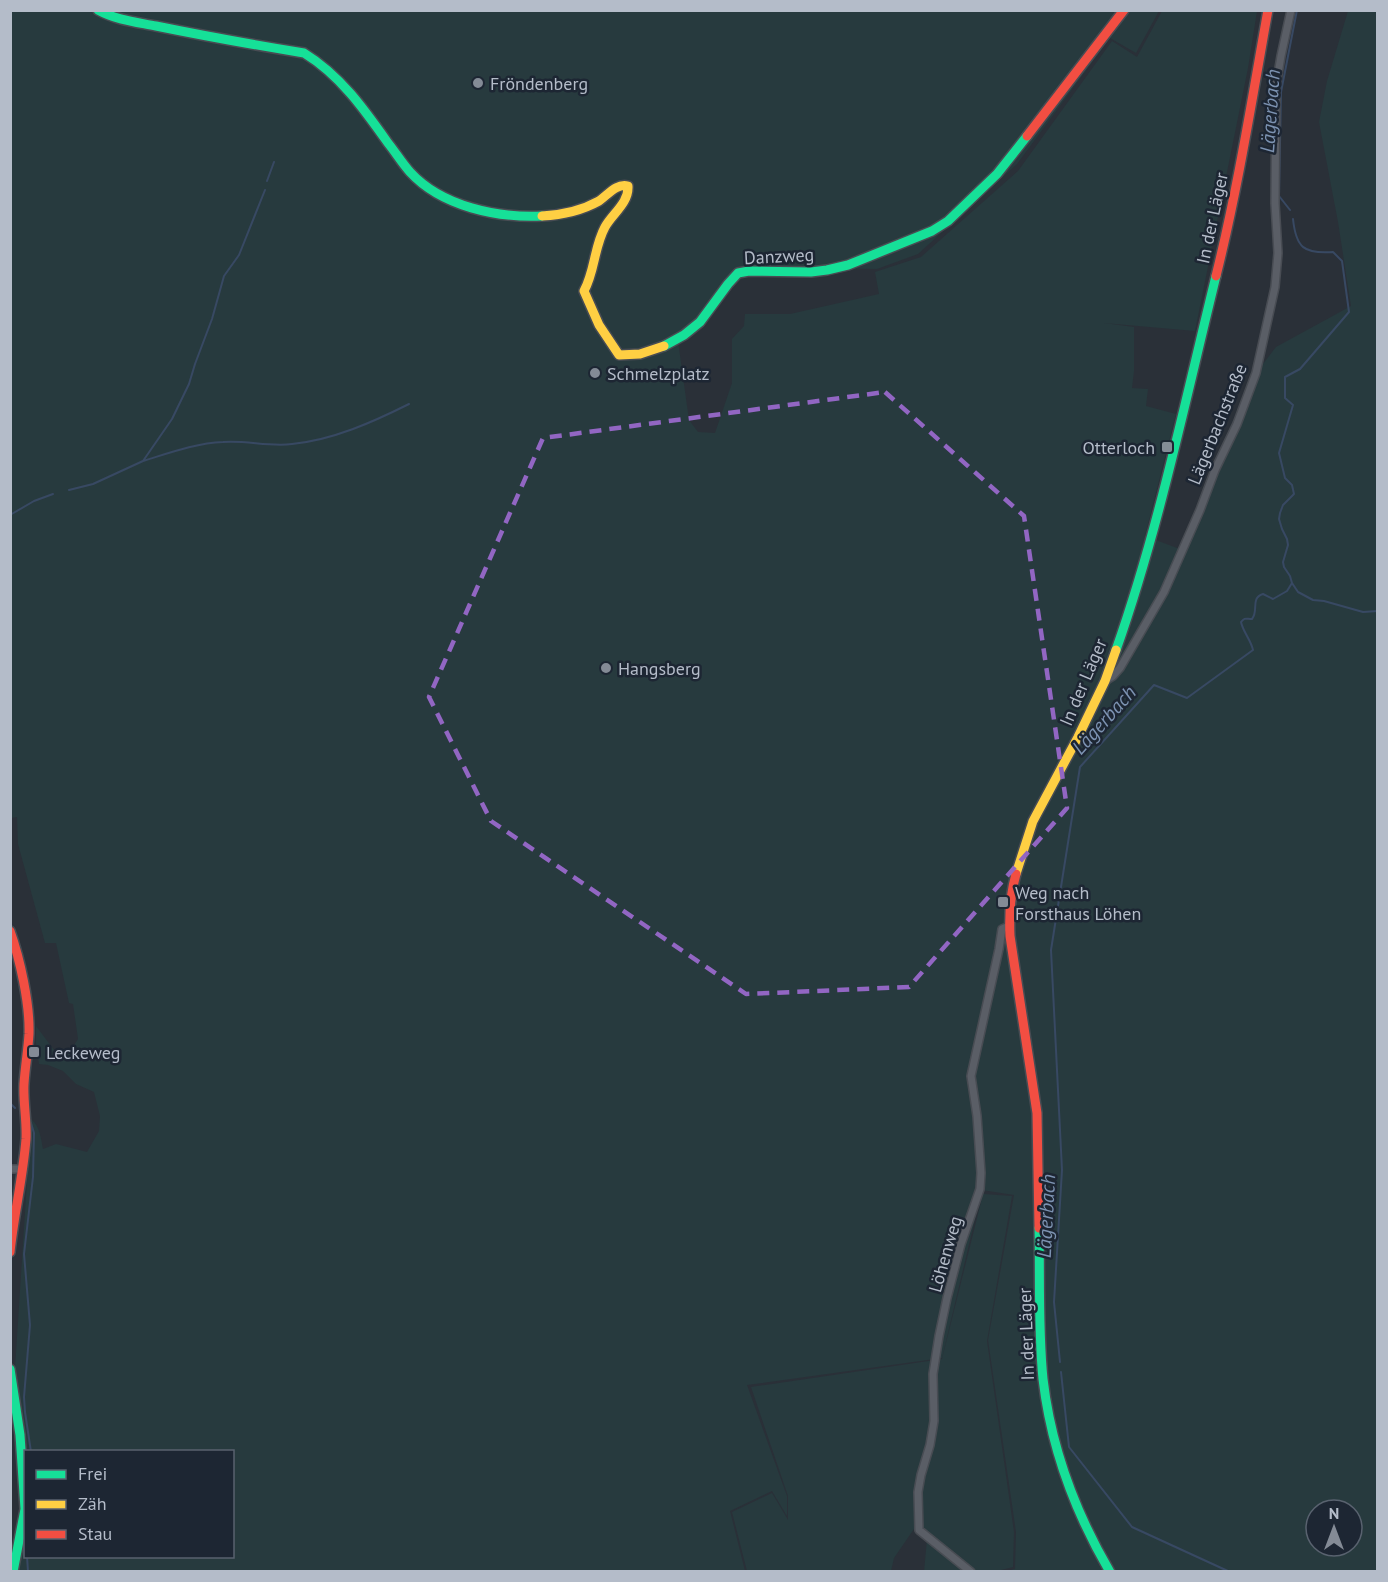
<svg xmlns="http://www.w3.org/2000/svg" width="1388" height="1582" font-family="'PT Sans',sans-serif">
<style>
.green{fill:#273a3e;fill-rule:evenodd}
.lines{fill:none;stroke-linecap:round;stroke-linejoin:round}
.stream{stroke:#384963;stroke-width:2}
.street-casing{stroke:#484c53;stroke-width:10}
.fast-casing{stroke:#484c53;stroke-width:12}
.slow-casing{stroke:#484c53;stroke-width:12}
.jam-casing{stroke:#484c53;stroke-width:12}
.street{stroke:#5a5e66;stroke-width:7}
.fast{stroke:#16e098;stroke-width:9}
.slow{stroke:#ffcf43;stroke-width:9}
.jam{stroke:#f24e42;stroke-width:9}
.marked{fill:none;stroke:#9266c3;stroke-width:4.5;stroke-dasharray:12 8;stroke-linejoin:round}
.poi-dot{fill:#848b96;stroke:#1d2633;stroke-width:2}
.labels{text-anchor:middle;dominant-baseline:central;stroke-width:5;stroke-linejoin:round;paint-order:stroke}
.poi-label{font-size:18px;fill:#b4bcc9;stroke:#1d2633;text-anchor:start}
.street-label{font-size:18px;fill:#b4bcc9;stroke:#1d2633}
.water-label{font-size:20px;font-style:italic;fill:#7c92b1;stroke:#1d2633}
</style>
<rect width="100%" height="100%" fill="#2a3038"/>
<!-- green -->
<path class="green" d="M11,11H1159L1136,53L1110,38L1017,164L918,254L877,269L750,267L733,274L695,327L678,341L689,420L698,432L715,433L732,383V339L744,326L745,314H790L879,294L875,272L921,257L1018,171L1112,41L1137,57L1162,11H1257L1248,68L1195,331L1104,323L1134,327V371L1132,388L1148,389L1146,406L1176,414L1145,536L1185,551L1256,373L1276,347L1351,306L1338,222L1319,122L1327,81L1348,11H1377V1571H1006L1015,1569L1016,1532L988,1340L1014,1195L982,1190L942,1358L747,1385L787,1496V1516L772,1491L730,1511L745,1571H11L25,1515L26,1556H232V1452H26L14,1384L31,1119C40,1126 41,1139 43,1149L56,1144L87,1152L99,1131L100,1116L94,1092L76,1084L63,1071L48,1065L39,1064L36,1043V1026L57,1054L69,1053L78,1039L73,1004L69,1003L56,943H45L18,844L17,817L11,818ZM1316,1510H1352V1546H1316Z
M983,1194L1012,1196L987,1341L1014,1532L1013,1567L997,1571H974L916,1526L894,1558L891,1571H747L732,1512L772,1493L788,1520V1496L751,1387L942,1359Z
M927,1539L968,1572H924Z"/>
<g class="lines">
<!-- stream -->
<path class="stream" d="M267,181L274,162
M1290,210L1279,196L1281,92L1297,10
M1293,219C1296,248 1304,254 1333,252L1342,261L1349,312L1300,369L1285,377V398L1293,405L1279,453L1285,478L1292,485L1294,494L1283,505L1280,513L1279,519L1282,529L1287,539L1288,545L1283,562L1284,567L1290,576L1292,583L1298,592L1313,600L1324,601L1363,612L1378,611
M143,461C169,453 196,443 223,442C246,440 269,447 292,444C333,440 373,422 409,404
M69,490L93,484L143,461L172,419L189,384L195,364L212,319L224,276L239,255L265,190
M10,515L34,501L53,494
M10,1103L15,1108
M1060,1362L1054,1302L1062,1170L1051,950L1080,767L1154,685L1187,698L1253,650C1251,640 1243,632 1241,622C1245,617 1246,619 1252,619C1259,611 1250,598 1263,594L1273,599L1287,591L1292,583
M1061,1372L1069,1447L1132,1527L1230,1572
M31,1452L25,1412L24,1397L30,1325L24,1254L33,1177L34,1133L31,1123
M27,1556L28,1572"/>
<!-- street casing -->
<g class="street-casing">
<path id="street" d="M1105,681L1113,676L1120,668L1164,592L1200,510L1215,470L1237,424L1256,373L1275,287L1278,253L1275,203L1276,86L1281,56L1291,10
M10,1169H23
M971,1572L919,1530L918,1492L921,1475L930,1445L934,1421L933,1374L939,1336L947,1298L961,1244L980,1189L981,1173L977,1116L971,1076L999,949L1002,929L1009,926"/>
</g>
<!-- fast casing -->
<g class="fast-casing">
<path id="fast" d="M98,10C116,20 136,22 156,26C205,36 255,45 304,53C340,75 364,109 388,143C396,153 402,163 410,172C442,207 498,218 542,216
M664,346L684,335L700,322L728,284L738,273L749,271L811,272L827,270L848,265L932,231L948,221L997,174L1027,136
M1116,650C1159,528 1185,401 1216,276
M1039,1228C1040,1278 1038,1329 1043,1379C1051,1448 1075,1512 1110,1572
M10,1369L20,1435L25,1509L13,1572"/>
</g>
<!-- slow casing -->
<g class="slow-casing">
<path id="slow" d="M542,216C562,215 581,211 599,201C608,195 616,183 628,186C629,203 612,214 605,227C594,247 595,271 584,291L599,325L619,355L640,354L664,346
M1016,874L1033,821L1078,737L1105,681L1116,650"/>
</g>
<!-- jam casing -->
<g class="jam-casing">
<path id="jam" d="M1027,136L1124,10
M1216,276C1238,188 1252,99 1268,10
M1016,874C1010,895 1009,915 1010,936L1037,1113L1039,1228
M10,931C20,959 30,1004 29,1034C28,1051 25,1067 24,1084C23,1102 27,1121 26,1139C23,1177 14,1214 10,1252"/>
</g>
<!-- street -->
<use href="#street" class="street"/>
<!-- fast -->
<use href="#fast" class="fast"/>
<!-- slow -->
<use href="#slow" class="slow"/>
<!-- jam -->
<use href="#jam" class="jam"/>
</g>
<!-- marked area -->
<path class="marked" d="M885,392L1024,516L1067,808L909,987L746,994L491,821L429,697L543,438Z"/>
<!-- markers -->
<g class="poi-dot">
<circle cx="478" cy="83" r="6"/>
<circle cx="595" cy="373" r="6"/>
<rect x="1161" y="441" width="12" height="12" rx="3"/>
<circle cx="606" cy="668" r="6"/>
<rect x="997" y="896" width="12" height="12" rx="3"/>
<rect x="28" y="1046" width="12" height="12" rx="3"/>
</g>
<g class="labels">
<!-- poi labels -->
<g class="poi-label">
<text x="490" y="83">Fröndenberg</text>
<text x="607" y="373">Schmelzplatz</text>
<text x="1155" y="447" text-anchor="end">Otterloch</text>
<text x="618" y="668">Hangsberg</text>
<text x="1015" y="892">Weg nach<tspan x="1015" dy="21">Forsthaus Löhen</tspan></text>
<text x="46" y="1052">Leckeweg</text>
</g>
<!-- street labels -->
<g class="street-label">
<text transform="translate(1212 218) rotate(-78)">In der Läger</text>
<text transform="translate(779 256) rotate(-3)">Danzweg</text>
<text transform="translate(1217 424) rotate(-68)">Lägerbachstraße</text>
<text transform="translate(1083 682) rotate(-67)">In der Läger</text>
<text transform="translate(945 1254) rotate(-74)">Löhenweg</text>
<text transform="translate(1026 1334) rotate(-92)">In der Läger</text>
</g>
<!-- water labels -->
<g class="water-label">
<text transform="translate(1270 111) rotate(-86)">Lägerbach</text>
<text transform="translate(1104 720) rotate(-48)">Lägerbach</text>
<text transform="translate(1046 1216) rotate(-87)">Lägerbach</text>
</g>
</g>
<!-- border -->
<rect width="1388" height="1582" fill="none" stroke="#b4bcc9" stroke-width="24"/>
<!-- legend -->
<rect x="24" y="1450" width="210" height="108" fill="#1d2633" stroke="#59626f" stroke-width="1.5"/>
<rect x="36" y="1470" width="30" height="9" fill="#16e098" stroke="#59626f" stroke-width="1.5"/>
<text x="78" y="1480" font-size="18" fill="#b4bcc9">Frei</text>
<rect x="36" y="1500" width="30" height="9" fill="#ffcf43" stroke="#59626f" stroke-width="1.5"/>
<text x="78" y="1510" font-size="18" fill="#b4bcc9">Zäh</text>
<rect x="36" y="1530" width="30" height="9" fill="#f24e42" stroke="#59626f" stroke-width="1.5"/>
<text x="78" y="1540" font-size="18" fill="#b4bcc9">Stau</text>
<!-- north arrow -->
<g transform="translate(1334 1528)"><circle r="28" fill="#1d2633" stroke="#59626f" stroke-width="1.5"/>
<path d="M0-4.5L10 22L0 15L-10 22Z" fill="#848b96"/>
<text y="-9" font-size="16" font-weight="bold" text-anchor="middle" fill="#b4bcc9">N</text>
</g>
</svg>
